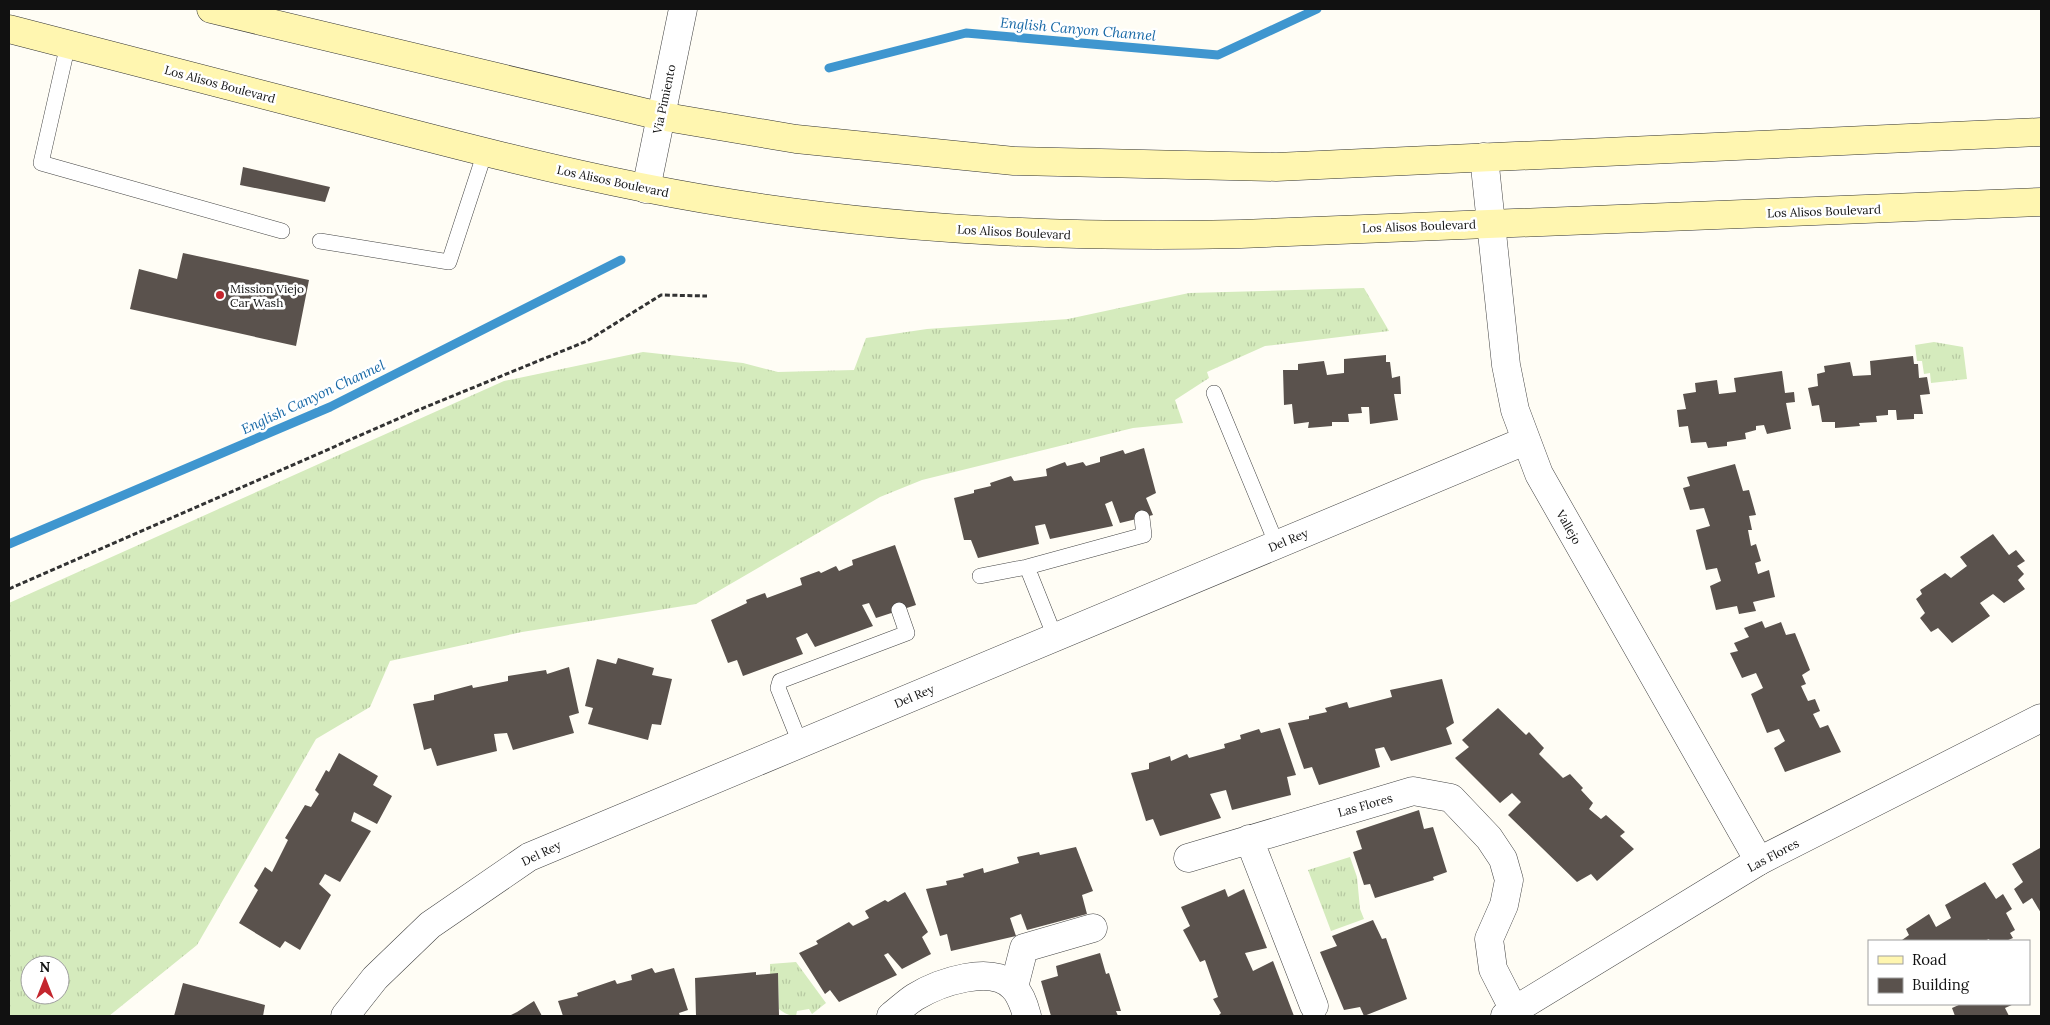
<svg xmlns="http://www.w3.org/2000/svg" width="2050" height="1025" font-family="Lora,serif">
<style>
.grass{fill:url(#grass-tufts);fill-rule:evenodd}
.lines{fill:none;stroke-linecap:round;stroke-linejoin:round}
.stream{stroke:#3f96cf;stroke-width:9}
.building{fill:#5a524d}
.service-casing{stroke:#444;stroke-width:16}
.minor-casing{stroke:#444;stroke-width:29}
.tertiary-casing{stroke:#444;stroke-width:29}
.secondary-casing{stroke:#333;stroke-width:29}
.path{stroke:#333;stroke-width:3;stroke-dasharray:5 2.5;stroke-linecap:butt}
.service{stroke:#fff;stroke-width:15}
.minor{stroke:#fff;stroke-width:28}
.tertiary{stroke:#fff;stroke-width:28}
.secondary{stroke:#fff6b0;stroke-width:28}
.poi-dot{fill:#c4262e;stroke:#fff;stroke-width:2}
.labels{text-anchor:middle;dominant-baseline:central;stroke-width:5;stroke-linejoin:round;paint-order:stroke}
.street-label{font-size:12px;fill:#111;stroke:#fff}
.poi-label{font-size:12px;fill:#111;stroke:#fff;text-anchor:start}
.water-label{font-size:14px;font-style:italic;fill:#1768a6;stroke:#fff}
</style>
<defs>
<pattern id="grass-tufts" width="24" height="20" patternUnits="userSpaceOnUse" patternTransform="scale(1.25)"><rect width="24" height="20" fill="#d5ebbd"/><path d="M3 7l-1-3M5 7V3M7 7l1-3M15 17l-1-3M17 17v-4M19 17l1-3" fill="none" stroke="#b6c8a1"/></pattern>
</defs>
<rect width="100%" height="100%" fill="#fffdf5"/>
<!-- grass -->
<path class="grass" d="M1364,288L1389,331L1265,346L1207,372L1209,378L1175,400L1183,423L1133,428L922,480L880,497L696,604L522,632L390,661L370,707L316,739L197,945L109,1016H9V603L504,381L643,352L743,363L778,372L854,370L866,338L927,329L1068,319L1189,293ZM30,965H60V995H30Z
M1934,342L1963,347L1967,379L1931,383L1930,373L1924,374L1922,361H1917L1915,345Z
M1350,857L1357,877L1360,909L1364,919L1331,931L1308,870Z
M796,962L826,1003L812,1014L809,1009L797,1011L796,1016C789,1016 784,1013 779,1009L778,974H770V964Z"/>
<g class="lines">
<!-- stream -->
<path class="stream" d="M829,68L966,33L1218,55L1317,9
M9,544L330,407L621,260"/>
</g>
<!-- building -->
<path class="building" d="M243,167L330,187L325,202L240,185Z
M183,253L309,280L296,346L130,309L139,269L177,279Z
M1386,355V362H1390L1392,378L1400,376L1401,394H1394L1398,420L1370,424L1369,407H1361L1362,413L1348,414L1349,422H1332V426L1308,428L1309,422L1294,424L1292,404L1284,405L1283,370H1298V364L1324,361L1327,375L1344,373V359Z
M1913,356L1914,364H1918L1919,378L1927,377L1930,394L1920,395L1923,414H1914V419L1897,420L1896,410H1888V415L1876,416L1877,422L1859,423L1860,426L1835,428V422H1822L1819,405L1812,406L1808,388L1818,386L1817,374L1825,372L1824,366L1850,362L1853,376L1871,375L1870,361Z
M1782,371L1785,393L1794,392L1795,402L1786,403L1791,429L1767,434L1764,425L1756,426V430L1745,433L1746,439L1727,442V446L1708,448L1706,442L1691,443L1688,426L1679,427L1677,410L1686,409L1683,394L1696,392L1695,383L1717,380L1719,394L1736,392L1734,378Z
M1144,448L1156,493L1146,498L1153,515L1120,523L1112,501L1105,504L1113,526L1050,539L1045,524L1035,526L1039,544L978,558L971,540H964L954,498L974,493V490L991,486L990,483L1011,476L1014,481L1047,476L1046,469L1065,462L1067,466L1083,462L1086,466L1100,462V457L1123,450L1125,454Z
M1735,464L1743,491L1749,490L1756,515L1749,516L1752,530H1748L1751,546L1756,544L1761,561L1755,563L1758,574L1769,570L1775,597L1753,602L1756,611L1739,614L1737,606L1716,610L1710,586L1721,581L1717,568L1706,570L1696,530L1710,526L1704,508L1690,510L1683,488L1690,486L1687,477Z
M1993,534L2009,555L2016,550L2025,561L2017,566L2024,574L2018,580L2025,589L2004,603L1993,594L1980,603L1990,616L1952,643L1938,628L1931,632L1920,618L1925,613L1916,599L1922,594L1920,590L1945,573L1951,578L1967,566L1960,557Z
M895,545L916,605L876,618L869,603L862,605L873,626L815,647L807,633L796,638L803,654L743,676L737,660L728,663L711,620L747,603L746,600L765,593L767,598L802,585L800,578L819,571L821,573L836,566L839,571L853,565L852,560Z
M1762,621L1765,628L1781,622L1786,635L1795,633L1810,670L1802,675L1806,684L1801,686L1808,701L1815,699L1820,711L1813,714L1820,728L1828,725L1841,752L1785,772L1774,748L1785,741L1779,729L1767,733L1751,694L1763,688L1756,673L1742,678L1730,653L1738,651L1734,643L1749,637L1744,628Z
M618,658L654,668L652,675L672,679L661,725L652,724L648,740L588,724L593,708L585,706L597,659L616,664Z
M569,667L579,713L569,716L574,733L513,750L507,733L494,734L497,751L437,766L431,748L424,750L413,704L434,700V695L472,685L473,688L508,681V676L546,670L547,674Z
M1442,679L1454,723L1446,728L1452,744L1391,761L1384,747L1375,749L1380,767L1319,785L1312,767L1304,769L1288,723L1309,719V716L1327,712L1325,708L1347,702L1349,708L1392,697L1390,690Z
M1498,708L1526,735L1529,732L1544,748L1539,754L1563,778L1570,774L1583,788L1581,790L1593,803L1589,809L1601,819L1606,815L1625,832L1620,836L1634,849L1597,881L1591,874L1577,882L1508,815L1521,802L1512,793L1500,803L1455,758L1469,747L1462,740Z
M1280,728L1296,775L1287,777L1291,795L1232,810L1226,790L1210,794L1221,818L1160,836L1153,819L1146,821L1131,773L1149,769V763L1170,756L1171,761L1187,754L1189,758L1225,748L1224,744L1241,739L1240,735L1259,729L1261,733Z
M339,753L378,776L373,785L392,796L377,824L354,812L351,821L371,831L340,882L325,874L319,884L331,895L300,950L285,941L280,948L239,923L258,890L254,886L265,867L272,872L288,840L285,838L305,805L311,807L319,794L315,790L326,770L329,772Z
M1419,810L1424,829L1433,827L1447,872L1433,877L1434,880L1375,898L1370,884L1364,885L1353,852L1362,849L1356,831Z
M1076,847L1093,891L1082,895L1087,914L1027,930L1021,914L1010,918L1016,936L951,951L947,934L940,936L926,889L947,885L946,881L964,877L963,874L983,868L984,873L1019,863L1017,857L1039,852L1040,855Z
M2040,848L2041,849V913L2032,898L2023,904L2014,889L2023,882L2012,864Z
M1985,882L1996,899L2003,894L2012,909L2006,913L2015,930L2010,933L2013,938L2006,941H1990L1989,939L1984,941H1903L1902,940L1909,935L1906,929L1929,914L1936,927L1951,918L1945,905Z
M1225,889L1228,897L1244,889L1267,948L1245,953L1253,971L1273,961L1294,1016H1218L1221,1013L1213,999L1218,997L1205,960L1200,962L1183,930L1190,926L1181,907Z
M905,892L928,932L922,937L931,954L902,969L888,953L884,955L897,975L839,1002L830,990L825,994L799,953L818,944L816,941L849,922L853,926L869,918L865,911L885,900L888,902Z
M1373,920L1382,939L1386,938L1407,999L1364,1016L1360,1007L1344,1010L1320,952L1337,946L1332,936Z
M1100,953L1106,974L1109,973L1121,1011H1116L1118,1016H1051L1041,981L1058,976L1056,966Z
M652,968L655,973L674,968L688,1010L679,1013L680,1016H563L558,1001L578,996L577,993L615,980L617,984L632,980L631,975Z
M756,972V975L778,973L779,1016H696L695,978Z
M183,983L265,1005L263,1016H174Z
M534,1001L542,1016H509L517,1012Z
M1961,1004H2014L2005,1008L2009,1016H1955L1952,1008Z"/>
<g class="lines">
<!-- service casing -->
<g class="service-casing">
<path id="service" d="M68,44L41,163L282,231
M320,241L449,262L485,152
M1214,393L1277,545
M980,576L1027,567
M1055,637L1027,567L1144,535L1142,518
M800,743L778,688L780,681L907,633L899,610"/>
</g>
<!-- minor casing -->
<g class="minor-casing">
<path id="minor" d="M1249,839L1314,1006
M1188,858L1413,791L1451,798L1489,838L1503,859L1509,880L1504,905L1489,939L1493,969L1515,1012
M1014,987L1024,948L1093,928
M345,1016L375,978L430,925L529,857L1525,441
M891,1016C899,1010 907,1002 915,997C938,983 993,963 1014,988C1020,994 1025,1008 1027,1016
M1505,1016L1759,861L2041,718"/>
</g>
<!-- tertiary casing -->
<g class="tertiary-casing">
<path id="tertiary" d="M1484,157L1506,365L1515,410L1539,474L1759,861
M646,189L683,9"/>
</g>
<!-- secondary casing -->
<g class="secondary-casing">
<path id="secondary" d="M211,9L660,116L796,139L1014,161L1276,167L2041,132
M9,29C125,59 241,89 357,119C452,144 548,169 645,188C841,227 1041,239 1241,234L2041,202"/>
</g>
<!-- path -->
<path class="path" d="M9,589L416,411L587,341L661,295L707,296"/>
<!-- service -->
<use href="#service" class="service"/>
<!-- minor -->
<use href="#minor" class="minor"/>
<!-- tertiary -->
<use href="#tertiary" class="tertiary"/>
<!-- secondary -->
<use href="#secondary" class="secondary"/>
</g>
<!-- markers -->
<circle class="poi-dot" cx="220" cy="295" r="5"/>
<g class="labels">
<!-- street labels -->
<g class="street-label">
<text transform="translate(220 84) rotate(15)">Los Alisos Boulevard</text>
<text transform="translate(664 99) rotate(-78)">Via Pimiento</text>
<text transform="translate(613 181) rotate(12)">Los Alisos Boulevard</text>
<text transform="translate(1824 211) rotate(-2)">Los Alisos Boulevard</text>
<text transform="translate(1419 226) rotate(-2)">Los Alisos Boulevard</text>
<text transform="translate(1014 232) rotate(3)">Los Alisos Boulevard</text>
<text transform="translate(1569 527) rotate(60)">Vallejo</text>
<text transform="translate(1288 540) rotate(-23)">Del Rey</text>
<text transform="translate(914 696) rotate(-23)">Del Rey</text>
<text transform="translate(1365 805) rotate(-16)">Las Flores</text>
<text transform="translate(541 853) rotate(-26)">Del Rey</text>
<text transform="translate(1773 855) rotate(-28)">Las Flores</text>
</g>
<!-- poi labels -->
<g class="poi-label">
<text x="230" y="288">Mission Viejo<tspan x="230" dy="14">Car Wash</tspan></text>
</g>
<!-- water labels -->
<g class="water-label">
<text transform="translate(1078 29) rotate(5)">English Canyon Channel</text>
<text transform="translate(313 397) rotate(-25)">English Canyon Channel</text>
</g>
</g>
<!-- border -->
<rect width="2050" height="1025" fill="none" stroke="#111111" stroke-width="20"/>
<!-- legend -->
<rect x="1868" y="940" width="162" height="65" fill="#ffffff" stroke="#a0a0a0"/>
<rect x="1878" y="956" width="25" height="8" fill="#fff6b0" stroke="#a0a0a0"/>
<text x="1912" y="965" font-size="15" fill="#111111">Road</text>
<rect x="1878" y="978" width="25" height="15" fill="#5a524d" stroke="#a0a0a0"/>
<text x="1912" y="990" font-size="15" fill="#111111">Building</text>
<!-- north arrow -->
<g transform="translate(45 980)"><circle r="24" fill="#ffffff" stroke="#a0a0a0"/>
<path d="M0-4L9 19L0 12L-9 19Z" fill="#c4262e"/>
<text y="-8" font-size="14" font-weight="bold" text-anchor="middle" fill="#111111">N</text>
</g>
</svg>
